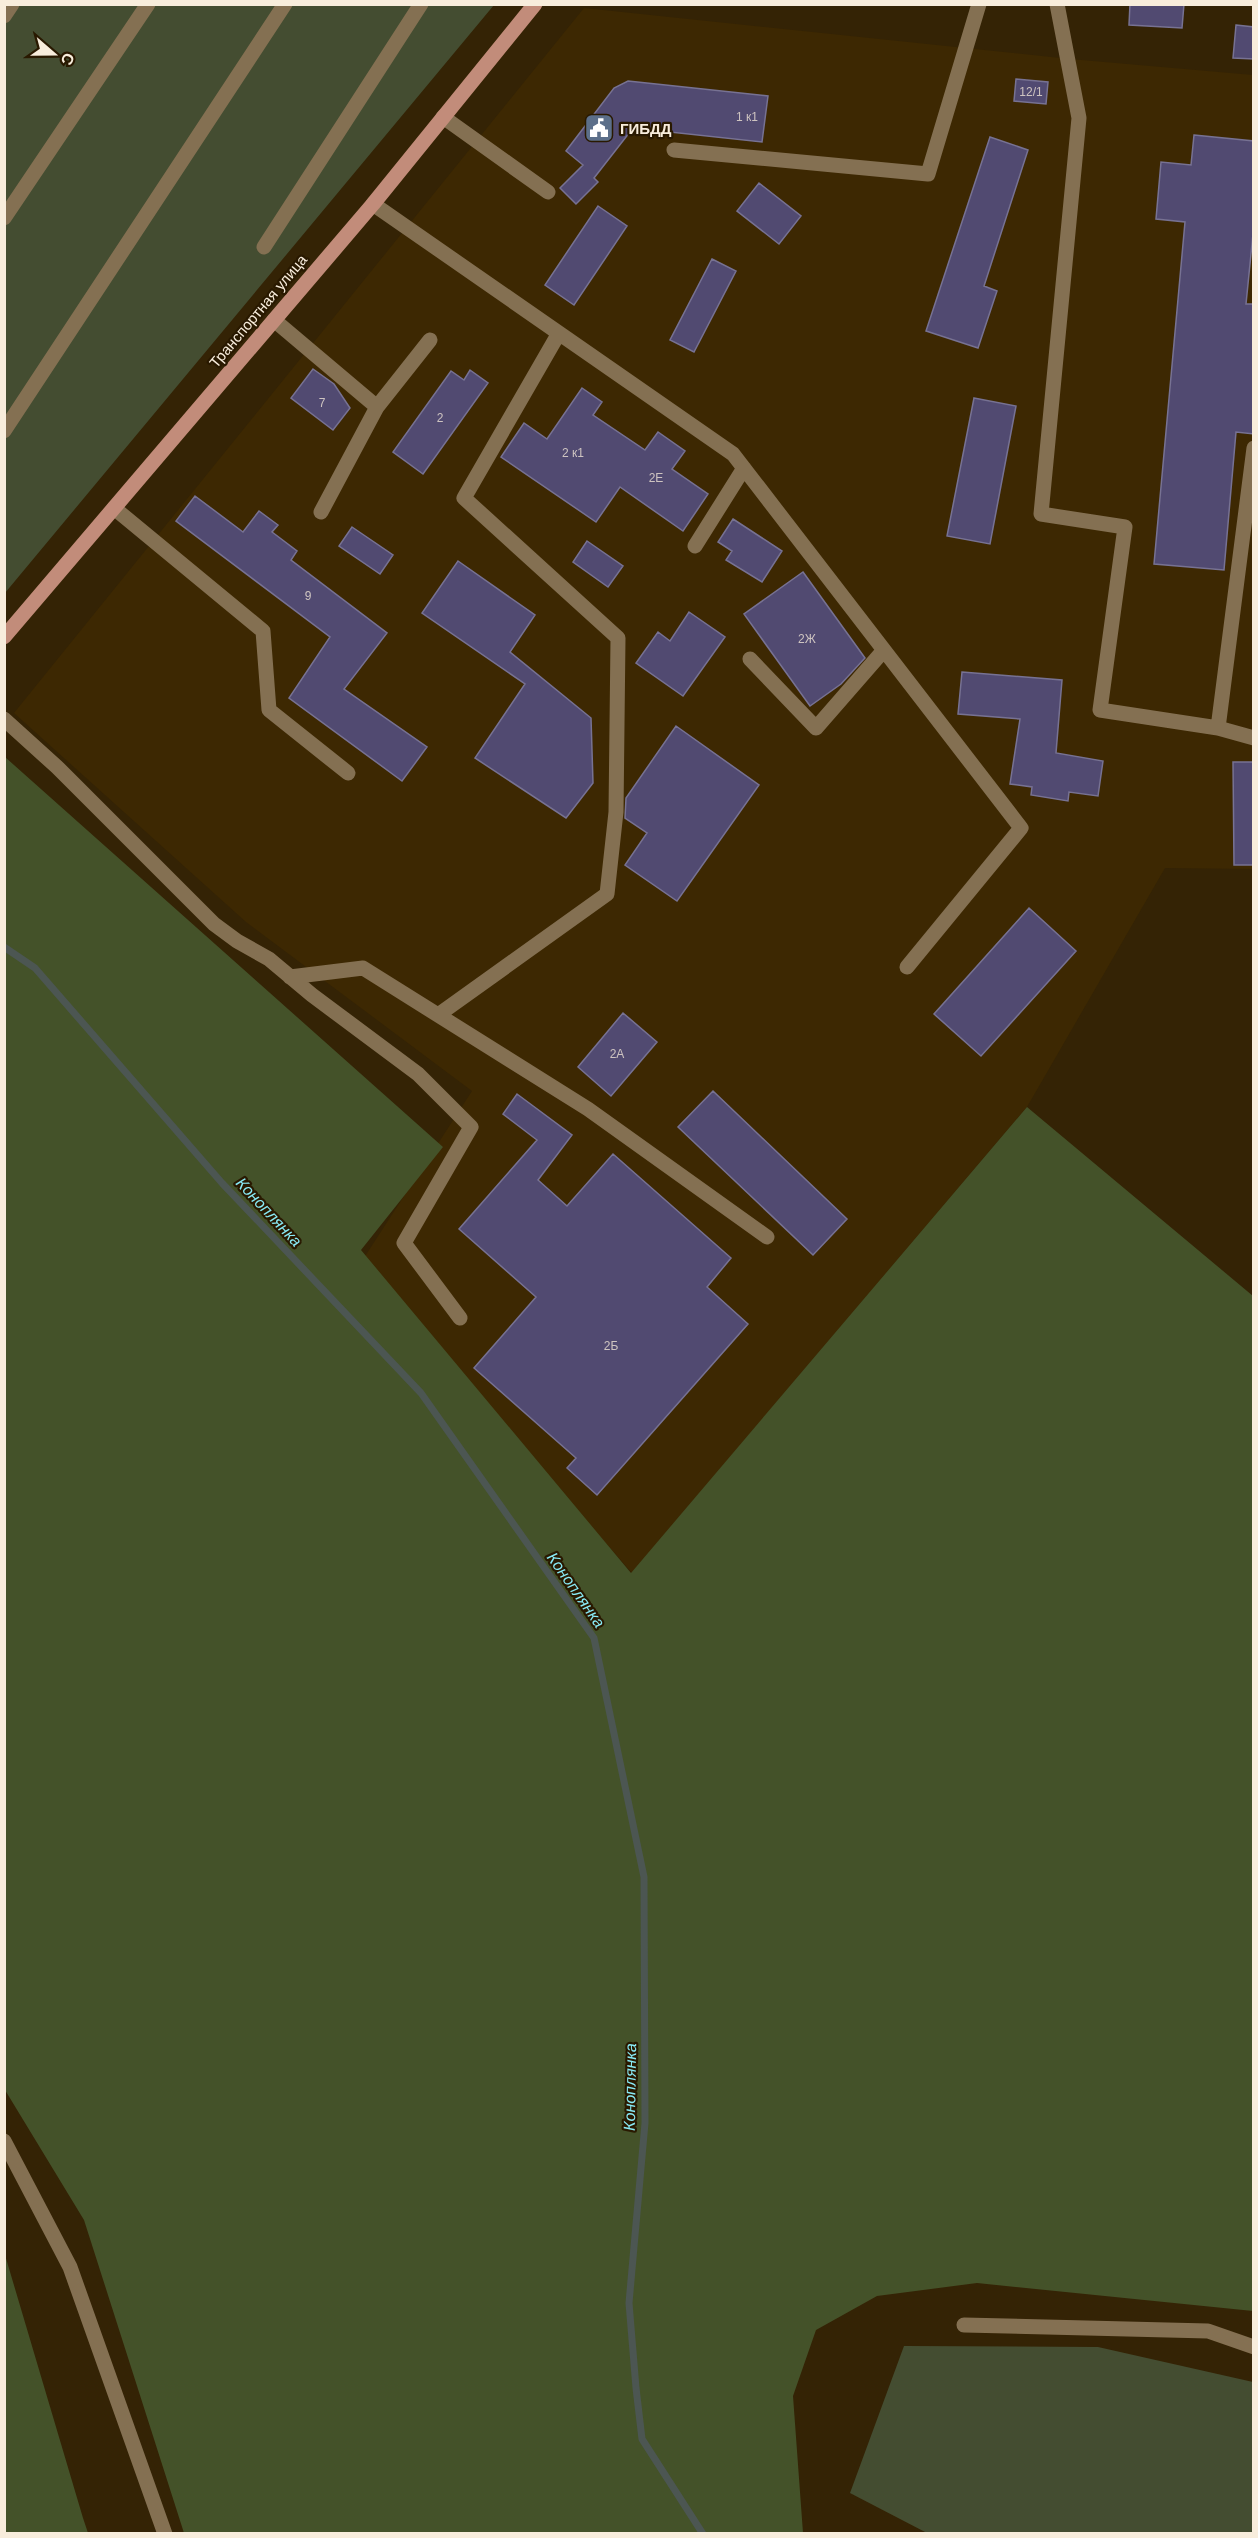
<svg xmlns="http://www.w3.org/2000/svg" width="1258" height="2538" font-family="Arial,sans-serif">
<style>
.built{fill:#3d2802}
.green{fill:#444d31}
.forest{fill:#445229}
.lines{fill:none;stroke-linecap:round;stroke-linejoin:round}
.stream{stroke:#4c5652;stroke-width:7}
.building{fill:#514a71;stroke:#777293;stroke-width:1.5}
.minor{stroke:#847052;stroke-width:15}
.major{stroke:#c28c7a;stroke-width:15}
.labels{text-anchor:middle;dominant-baseline:central;stroke-width:4.5;stroke-linejoin:round;paint-order:stroke}
.number-label{font-size:12px;fill:#cec4c1}
.poi-label{font-size:15px;font-weight:bold;fill:#f8eddc;stroke:#291900;text-anchor:start}
.street-label{font-size:15px;fill:#f8eddc;stroke:#291900}
.water-label{font-size:16px;font-style:italic;fill:#89ebf6;stroke:#291900}
</style>
<rect width="100%" height="100%" fill="#342305"/>
<!-- built -->
<path class="built" d="M584,8L1070,59L1253,75V869L1165,868L1027,1107L632,1573L360,1264L472,1091L246,922L14,713Z"/>
<!-- green -->
<path class="green" d="M5,5H494L5,593Z
M904,2346L1098,2347L1253,2382V2533H927L850,2493Z"/>
<!-- forest -->
<path class="forest" d="M5,757L443,1147L361,1250L631,1573L1027,1107L1253,1296V2311L977,2283L877,2296L816,2330L793,2396L803,2533H184L84,2220L5,2090Z
M5,2255L83,2518L88,2533H5Z"/>
<g class="lines">
<!-- stream -->
<path class="stream" d="M4,947L35,968L222,1183L421,1393L594,1638L644,1877L645,2123L629,2303L636,2388L642,2439L703,2534"/>
</g>
<!-- building -->
<path class="building" d="M1130,4H1184L1182,28L1129,25Z
M1236,25L1254,27V59L1233,58Z
M1016,79L1048,82L1046,104L1014,101Z
M628,81L768,96L762,142L633,128L594,178L598,182L576,204L560,188L583,165L566,151L614,88Z
M1194,135L1254,141V224L1246,304H1254V434L1236,432L1224,570L1154,564L1185,222L1156,219L1161,162L1191,165Z
M990,137L1028,150L984,286L997,291L978,348L926,331Z
M759,183L801,216L779,244L737,211Z
M598,206L627,226L574,305L545,285Z
M712,259L736,271L694,352L670,340Z
M313,369L334,384L350,408L333,430L291,398Z
M470,370L488,383L423,474L393,452L451,371L464,380Z
M582,388L602,402L593,415L645,450L658,432L685,451L672,469L708,494L683,531L620,487L596,522L501,457L524,423L547,439Z
M974,398L1016,406L990,544L947,536Z
M195,496L243,532L259,511L278,525L272,532L297,551L291,560L387,633L344,689L427,747L402,781L289,698L330,637L176,521Z
M733,519L782,551L762,582L726,560L732,551L718,542Z
M352,527L393,555L380,574L339,546Z
M587,541L623,566L608,587L573,562Z
M458,561L535,615L510,652L591,718L593,783L566,818L475,758L525,684L422,613Z
M803,572L865,658L841,684L810,706L744,614Z
M689,612L725,637L683,696L636,663L658,632L670,641Z
M962,672L1062,680L1056,753L1103,761L1098,796L1069,792L1068,801L1031,795L1032,787L1010,784L1020,719L958,714Z
M676,726L759,785L677,901L625,865L647,833L625,818L626,798Z
M1233,762H1254V865H1234Z
M1029,908L1076,951L981,1056L934,1014Z
M623,1013L657,1042L611,1096L578,1067Z
M713,1091L847,1219L813,1255L678,1127Z
M517,1094L572,1135L538,1180L567,1206L613,1154L731,1258L707,1287L748,1324L597,1495L567,1468L576,1458L474,1368L536,1297L459,1229L537,1140L503,1114Z"/>
<g class="lines">
<!-- minor -->
<path class="minor" d="M1057,4L1079,118L1041,514L1125,527L1100,710L1218,728
M4,16L12,4
M443,117L548,192
M674,150L928,174L979,4
M373,204L733,454L1021,828L907,967
M4,218L148,4
M264,247L421,4
M274,320L377,407L430,340
M4,431L285,4
M1254,448L1218,728L1254,738
M114,508L263,631L269,710L348,773
M321,512L377,407
M695,546L744,468
M750,659L816,728L884,650
M4,719L57,767L214,924L237,941L269,959L312,995L418,1074L471,1127L404,1243L460,1318
M290,977L363,968L588,1109L767,1237
M438,1015L607,894L616,812L618,638L464,498L559,333
M4,2141L70,2267L165,2534
M964,2325L1208,2331L1254,2347"/>
<!-- major -->
<path class="major" d="M4,637L373,204L535,4"/>
</g>
<!-- icons -->
<defs>
<g id="civic-square" transform="scale(1.5)"><rect x="-9" y="-9" width="18" height="18" rx="4" fill="#5c6f8a" stroke="#291900"/><path d="M-.6-6.5H3V-4.5H.6V-3L4-1V1h2V6H-6V1h2V-1L-.6-3ZM-1.2 2.5V6h2.4V2.5Z" fill="#fff"/></g>
</defs>
<g fill-rule="evenodd">
<use href="#civic-square" x="599" y="128"/>
</g>
<g class="labels">
<!-- number labels -->
<g class="number-label">
<text x="1031" y="92">12/1</text>
<text x="747" y="117">1 к1</text>
<text x="322" y="403">7</text>
<text x="440" y="418">2</text>
<text x="573" y="453">2 к1</text>
<text x="656" y="478">2Е</text>
<text x="308" y="596">9</text>
<text x="807" y="639">2Ж</text>
<text x="617" y="1054">2А</text>
<text x="611" y="1346">2Б</text>
</g>
<!-- poi labels -->
<g class="poi-label">
<text x="620" y="128">ГИБДД</text>
</g>
<!-- street labels -->
<g class="street-label">
<text transform="translate(258 311) rotate(-50)">Транспортная улица</text>
</g>
<!-- water labels -->
<g class="water-label">
<text transform="translate(269 1212) rotate(47)">Коноплянка</text>
<text transform="translate(576 1590) rotate(55)">Коноплянка</text>
<text transform="translate(630 2087) rotate(-89)">Коноплянка</text>
</g>
</g>
<!-- border -->
<rect width="1258" height="2538" fill="none" stroke="#f8eddc" stroke-width="12"/>
<!-- north arrow -->
<g transform="translate(54 54) rotate(110)" stroke="#291900" stroke-width="4.5" paint-order="stroke">
<path d="M0-4.5L10 22L0 15L-10 22Z" fill="#f8eddc"/>
<text y="-9" font-size="16" font-weight="bold" text-anchor="middle" fill="#f8eddc">С</text>
</g>
</svg>
